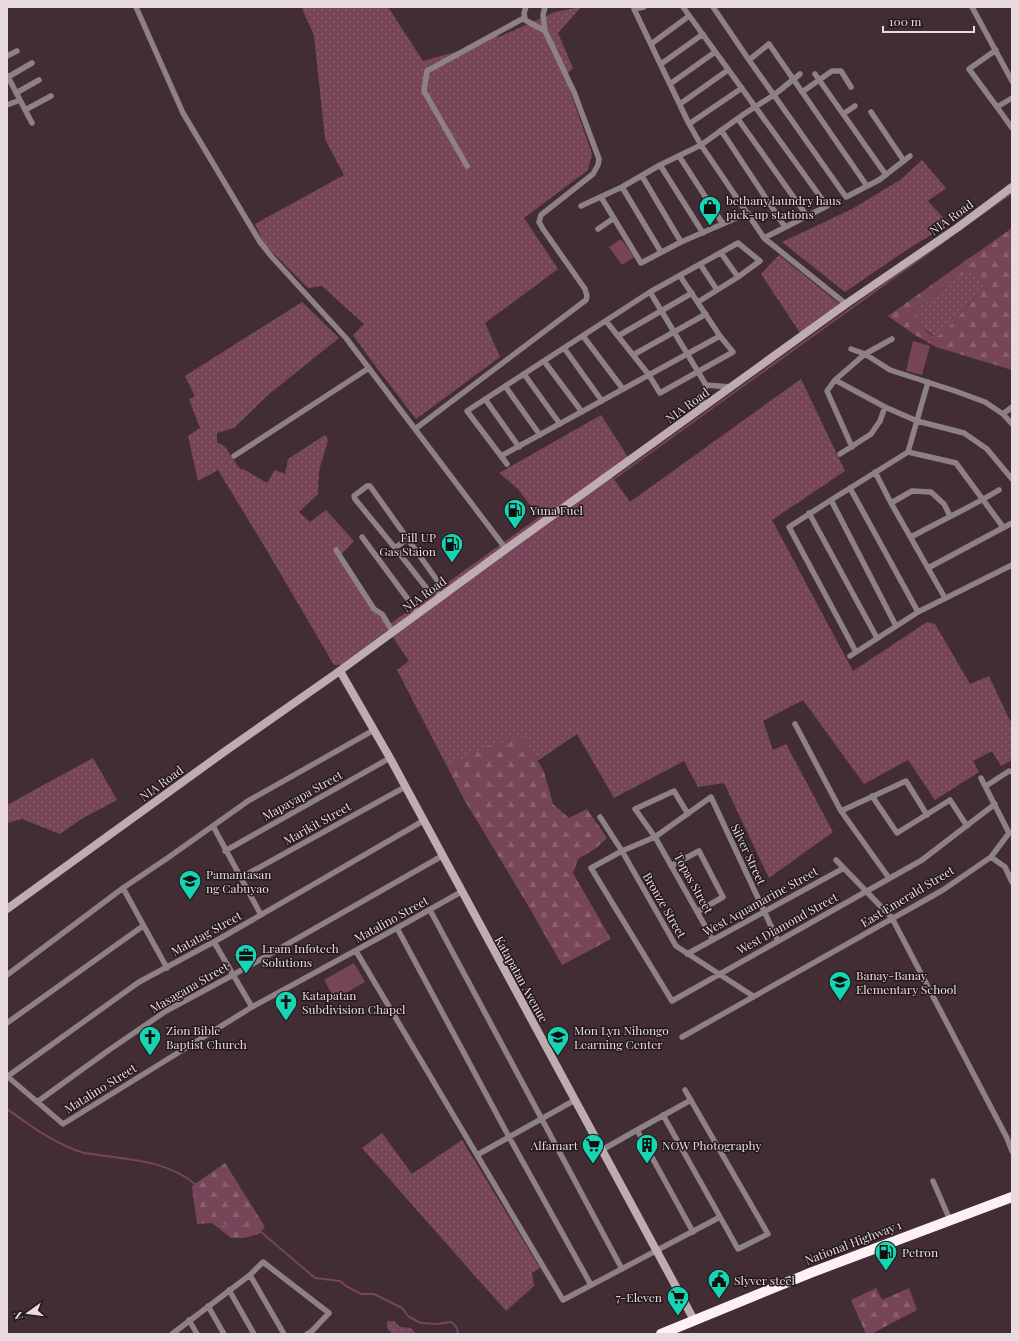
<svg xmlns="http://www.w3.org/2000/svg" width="1019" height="1341" font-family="'Playfair Display',serif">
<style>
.grass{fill:url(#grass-dots)}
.forest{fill:url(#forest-firs)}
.park{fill:#774558}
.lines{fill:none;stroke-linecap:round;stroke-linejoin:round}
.stream{stroke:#76445d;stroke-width:2}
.street{stroke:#8d8185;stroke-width:5.5}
.secondary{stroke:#bfacb2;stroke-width:8}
.highway{stroke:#fdf1f4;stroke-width:10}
.labels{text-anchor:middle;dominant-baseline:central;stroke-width:3;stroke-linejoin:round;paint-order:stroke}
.poi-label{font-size:12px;fill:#e9dadf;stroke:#23191c;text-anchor:start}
.street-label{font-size:12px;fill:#e9dadf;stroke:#23191c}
</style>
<defs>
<pattern id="grass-dots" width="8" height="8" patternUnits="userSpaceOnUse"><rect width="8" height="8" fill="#774558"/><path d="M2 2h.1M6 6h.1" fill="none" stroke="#8a5f70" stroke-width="1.8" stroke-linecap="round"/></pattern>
<pattern id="forest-firs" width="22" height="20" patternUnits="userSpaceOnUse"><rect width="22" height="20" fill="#774558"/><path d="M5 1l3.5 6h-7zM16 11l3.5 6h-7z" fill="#8a5f70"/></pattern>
</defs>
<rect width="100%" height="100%" fill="#432d35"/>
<!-- grass -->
<path class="grass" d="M307,7H388L423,61L473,47L494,31L499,37L555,12L581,7L558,33L573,68L565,76L592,154L588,170L524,218L558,269L485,323L500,357L416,419L373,363L353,335L364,324L322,286L308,288L264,244L255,224L344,175L325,139L314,35L302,9Z
M922,160L946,188L928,201L949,224L908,249L845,292L782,242L852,209L900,180Z
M977,253L978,255L979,276L984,287L955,321L938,336H935C924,331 917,321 915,310L967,270L962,263Z
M779,255L841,305L800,333L761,274Z
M302,302L339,338L268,395L234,428L217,433V442L225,447L240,469L245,470L267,483L275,470L285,474L288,459L325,435L328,440L319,471L318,494L299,512L310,522L326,510L354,541L340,556L387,626L539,517L518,489L499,473L601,415L628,457L609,472L630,502L801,379L845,471L772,520L853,671L927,622L935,624L970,684L989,676L1012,725V760L1001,766L992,751L973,761L979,772L935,800L908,760L864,784L803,700L763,721L773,750L786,744L833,832L769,878L724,783L698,787L684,761L614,798L577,734L511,779L465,801L397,670L409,661L388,630L341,665H334L266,549L218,470L198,481L188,436L200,428L189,399L195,396L185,376Z
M93,758L117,800L83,818L60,834L22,819L7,823V805Z
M382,1133L412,1174L462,1140L540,1268L532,1273L534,1286L506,1311L362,1148Z
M387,1321H394L400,1327L411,1328L416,1334H392L387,1328Z"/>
<!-- forest -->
<path class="forest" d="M1012,228V370L936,347L915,335L888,316L962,263L967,270L915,310C917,319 926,338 938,336L955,321L984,287L979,276L972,272L971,263L978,255L977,253Z
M524,736L544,772L553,804L569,818L587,809L607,838L595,849L578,859L573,873L611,939L562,965L529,907L465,801L448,767L487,746Z
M225,1163L265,1227L258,1234L244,1238H231L212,1223L197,1224L192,1186Z
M876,1288L882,1300L909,1288L917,1310L871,1334H866L851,1300Z"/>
<!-- park -->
<path class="park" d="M621,239L634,257L622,265L609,247Z
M913,341L930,346L922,375L906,371Z
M354,963L365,982L335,999L324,980Z"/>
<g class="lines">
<!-- stream -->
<path class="stream" d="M972,221L1012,193
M509,554L949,238
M7,1109C31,1126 56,1145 84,1153C91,1154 99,1155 106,1156C137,1160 170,1163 195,1184L199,1216L207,1219L215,1220L232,1229L243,1232H261L315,1278L340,1281L346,1286L361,1294H374L402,1308L409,1317L421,1323L437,1324L451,1322C456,1325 458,1328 458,1334"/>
<!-- street -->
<path class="street" d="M136,7L183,113L260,242L271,256L346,338L506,549
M526,7L524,13L525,20L545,31
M644,7L634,9L689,124L701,145L764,238L846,304
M683,7L827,206L764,238
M713,7L749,60L846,197L879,180L910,156
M972,7L1012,81
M651,44L689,16
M996,50L969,69L997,107L1012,98
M7,56L17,51
M749,60L769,44L867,186
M661,64L703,34
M815,74L886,175
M7,75L32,123
M8,77L32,63
M670,84L715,52
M802,92L832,71H841L851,87
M16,93L39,80
M680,104L728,70
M7,105L20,100
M997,107L1012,128
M25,110L51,96
M871,112L904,161
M843,114L855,106
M738,119L807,216
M689,124L742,88
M721,130L785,227
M679,156L723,224
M660,165L703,233
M467,166L424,91L427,71L524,18
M642,176L681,242
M622,187L661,252
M601,197L641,263L681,242L748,213
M581,206L622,187L660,165L701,145L744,114L774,95L800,74
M598,229L614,218
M721,253L738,277
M700,264L717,290
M650,292L706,385
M606,321L649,375L660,393L733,352L720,336L680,276
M583,336L623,389
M618,336L692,293
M564,348L602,401
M851,349L865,354L890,370L955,391L985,402L1003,414L1012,424
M633,355L706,314
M544,361L582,412
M524,374L560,424
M835,380L885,407L917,421L964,433L987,449L1012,479
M505,386L540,435
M485,399L519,447
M700,410L706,385L731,387
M1003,414L1012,407
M415,429L586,300L587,296L585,289L543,229L539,222L541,215L593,174L598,165L599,159L574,92L545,31L543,15L545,7
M852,447L827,391L835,380L865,354L892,339
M908,452L956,463L1003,527
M840,454L871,434L880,421L885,407
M234,456L369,368
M501,456L720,336
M507,464L467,411L650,292L738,243L760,261L738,277L698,302
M875,472L891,503L945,598
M850,488L918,612
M831,500L896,626
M891,503L912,491L931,492L944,504L950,516
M809,513L877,638
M362,537L418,613
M911,537C940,521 971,507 999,490
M395,548L407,539
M336,550L374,609L382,614L393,632
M928,568L1012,523
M435,589L439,586V583L370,486H367L354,496L355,499L395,548L428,590L431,591L435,589L441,597
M856,652L789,527L831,500L908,452L928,382
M850,656L918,612L1012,565
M795,724L841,811L889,878
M986,786L1009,771L1012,772
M872,796L897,833L950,800L967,826
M841,811L906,781L927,815
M688,814L674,791L635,809L655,837L713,940
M600,817L622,851L676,946L753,996
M213,826L261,915
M225,851L390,758
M991,857L1005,867L1012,882
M836,860L892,918L1007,1138L1012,1151
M671,866L699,851L723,897L697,912
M240,878L405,787
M123,888L167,968
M430,910L622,1269
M397,928L509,1137L591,1285
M778,941L711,797L655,837L622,851L591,868L672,1001L922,860L995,804
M214,942L252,1007
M356,951L563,1300L720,1217
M687,954L844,868
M7,975L123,888L169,857L248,801L374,730
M7,1023L143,926
M682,1037L943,890L991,857L1009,833L981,778
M7,1076L63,1124L252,1007L397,928L461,892
M8,1076L139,982L221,938L423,821
M37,1102L109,1050L166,1011L233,975L442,856
M663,1115L738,1249L768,1234L685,1090
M637,1130L693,1232
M602,1150L637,1130L691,1100
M477,1155L575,1100
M933,1181L950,1220
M250,1275L284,1334
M229,1290L254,1334
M208,1306L224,1334
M189,1320L197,1334
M172,1334L250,1275L263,1262L329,1313L311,1332L307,1334"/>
<!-- secondary -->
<path class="secondary" d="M340,671L390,758L694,1320
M7,909L224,752L334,675L506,549L846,304L957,228L1012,187"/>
<!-- highway -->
<path class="highway" d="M661,1334L810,1273L1012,1197"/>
</g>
<!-- icons -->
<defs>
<g id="shop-pin" transform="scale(1.15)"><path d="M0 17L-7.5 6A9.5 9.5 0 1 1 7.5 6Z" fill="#15d5b3" stroke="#23191c"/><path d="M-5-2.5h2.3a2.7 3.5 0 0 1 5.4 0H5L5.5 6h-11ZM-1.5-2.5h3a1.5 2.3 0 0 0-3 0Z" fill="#111"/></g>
<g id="fuel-pin" transform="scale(1.15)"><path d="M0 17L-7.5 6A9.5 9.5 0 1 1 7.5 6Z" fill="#15d5b3" stroke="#23191c"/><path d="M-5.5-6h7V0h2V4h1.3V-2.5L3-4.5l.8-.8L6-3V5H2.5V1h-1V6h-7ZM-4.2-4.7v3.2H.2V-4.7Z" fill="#111"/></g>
<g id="university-pin" transform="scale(1.15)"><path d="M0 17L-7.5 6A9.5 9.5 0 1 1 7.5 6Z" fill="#15d5b3" stroke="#23191c"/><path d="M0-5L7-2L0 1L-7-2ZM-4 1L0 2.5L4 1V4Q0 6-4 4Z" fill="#111"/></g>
<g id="office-pin" transform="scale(1.15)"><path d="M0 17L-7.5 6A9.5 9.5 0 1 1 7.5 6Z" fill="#15d5b3" stroke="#23191c"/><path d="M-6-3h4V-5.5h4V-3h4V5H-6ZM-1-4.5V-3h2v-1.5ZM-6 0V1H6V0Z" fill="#111"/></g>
<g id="school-pin" transform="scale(1.15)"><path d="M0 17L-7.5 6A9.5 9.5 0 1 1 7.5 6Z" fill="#15d5b3" stroke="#23191c"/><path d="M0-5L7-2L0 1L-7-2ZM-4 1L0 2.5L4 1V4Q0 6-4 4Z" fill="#111"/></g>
<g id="church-pin" transform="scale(1.15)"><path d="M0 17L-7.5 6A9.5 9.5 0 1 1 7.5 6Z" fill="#15d5b3" stroke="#23191c"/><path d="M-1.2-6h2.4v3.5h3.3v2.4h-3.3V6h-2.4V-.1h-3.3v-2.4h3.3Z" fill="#111"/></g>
<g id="supermarket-pin" transform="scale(1.15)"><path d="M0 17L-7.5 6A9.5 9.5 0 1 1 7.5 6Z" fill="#15d5b3" stroke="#23191c"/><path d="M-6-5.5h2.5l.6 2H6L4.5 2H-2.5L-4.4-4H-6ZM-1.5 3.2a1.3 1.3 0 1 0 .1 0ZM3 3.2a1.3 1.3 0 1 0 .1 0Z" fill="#111"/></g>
<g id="building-pin" transform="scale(1.15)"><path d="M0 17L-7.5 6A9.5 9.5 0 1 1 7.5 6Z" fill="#15d5b3" stroke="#23191c"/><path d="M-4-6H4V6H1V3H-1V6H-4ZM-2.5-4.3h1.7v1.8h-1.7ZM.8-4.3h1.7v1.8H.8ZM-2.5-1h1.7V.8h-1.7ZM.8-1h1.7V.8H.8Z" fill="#111"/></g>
<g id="civic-pin" transform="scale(1.15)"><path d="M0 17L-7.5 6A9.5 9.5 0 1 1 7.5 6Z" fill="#15d5b3" stroke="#23191c"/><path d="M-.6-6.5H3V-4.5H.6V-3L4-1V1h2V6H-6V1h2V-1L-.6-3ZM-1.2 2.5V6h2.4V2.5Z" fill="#111"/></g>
</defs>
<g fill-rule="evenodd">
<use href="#shop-pin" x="710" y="207"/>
<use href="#fuel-pin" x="515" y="510"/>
<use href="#fuel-pin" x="452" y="544"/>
<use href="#university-pin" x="190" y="881"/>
<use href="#office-pin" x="246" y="955"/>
<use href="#school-pin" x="840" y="982"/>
<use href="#church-pin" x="286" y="1002"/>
<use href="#church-pin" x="150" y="1037"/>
<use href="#school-pin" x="558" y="1037"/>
<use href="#supermarket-pin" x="593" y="1145"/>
<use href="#building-pin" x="647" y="1145"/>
<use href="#fuel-pin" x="886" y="1252"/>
<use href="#civic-pin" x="719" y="1280"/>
<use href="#supermarket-pin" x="678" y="1297"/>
</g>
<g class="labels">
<!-- poi labels -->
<g class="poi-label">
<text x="726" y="200">bethany laundry haus<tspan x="726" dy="14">pick-up stations</tspan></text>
<text x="530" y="510">Yuna Fuel</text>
<text x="436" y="537" text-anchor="end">Fill UP<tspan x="436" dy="14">Gas Staion</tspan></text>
<text x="206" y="874">Pamantasan<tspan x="206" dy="14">ng Cabuyao</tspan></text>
<text x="262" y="948">Lram Infotech<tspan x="262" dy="14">Solutions</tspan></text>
<text x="856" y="975">Banay-Banay<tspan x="856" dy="14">Elementary School</tspan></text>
<text x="302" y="995">Katapatan<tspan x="302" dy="14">Subdivision Chapel</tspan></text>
<text x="166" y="1030">Zion Bible<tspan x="166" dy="14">Baptist Church</tspan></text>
<text x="574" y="1030">Mon Lyn Nihongo<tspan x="574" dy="14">Learning Center</tspan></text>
<text x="578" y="1145" text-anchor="end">Alfamart</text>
<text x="662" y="1145">NOW Photography</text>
<text x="902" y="1252">Petron</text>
<text x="734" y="1280">Slyver steel</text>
<text x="662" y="1297" text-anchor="end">7-Eleven</text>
</g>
<!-- street labels -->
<g class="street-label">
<text transform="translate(951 217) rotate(-36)">NIA Road</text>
<text transform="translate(687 405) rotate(-36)">NIA Road</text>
<text transform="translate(424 594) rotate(-36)">NIA Road</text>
<text transform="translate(161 783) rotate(-36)">NIA Road</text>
<text transform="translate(302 795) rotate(-29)">Mapayapa Street</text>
<text transform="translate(317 823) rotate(-29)">Marikit Street</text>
<text transform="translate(749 854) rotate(65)">Silver Street</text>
<text transform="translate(694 883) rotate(61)">Topas Street</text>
<text transform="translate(907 896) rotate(-31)">East Emerald Street</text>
<text transform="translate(760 901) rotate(-29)">West Aquamarine Street</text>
<text transform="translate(665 905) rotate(60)">Bronze Street</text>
<text transform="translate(391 919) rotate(-29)">Matalino Street</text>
<text transform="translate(787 923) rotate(-29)">West Diamond Street</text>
<text transform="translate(206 933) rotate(-29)">Matatag Street</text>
<text transform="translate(522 979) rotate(61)">Katapatan Avenue</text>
<text transform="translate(189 987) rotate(-30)">Masagana Street</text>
<text transform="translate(100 1088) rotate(-32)">Matalino Street</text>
<text transform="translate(853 1242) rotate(-21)">National Highway 1</text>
</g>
</g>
<!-- border -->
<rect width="1019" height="1341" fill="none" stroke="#e9dadf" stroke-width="16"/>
<!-- north arrow -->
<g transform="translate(28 1313) rotate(256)" stroke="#23191c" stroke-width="3" paint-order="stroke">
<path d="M0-3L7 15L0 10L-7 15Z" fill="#e9dadf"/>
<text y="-6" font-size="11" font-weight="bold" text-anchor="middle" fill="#e9dadf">N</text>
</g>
<!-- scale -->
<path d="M883 26v6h91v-6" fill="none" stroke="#e9dadf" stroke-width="2"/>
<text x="889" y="26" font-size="12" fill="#e9dadf" stroke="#23191c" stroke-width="3" paint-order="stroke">100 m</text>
</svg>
